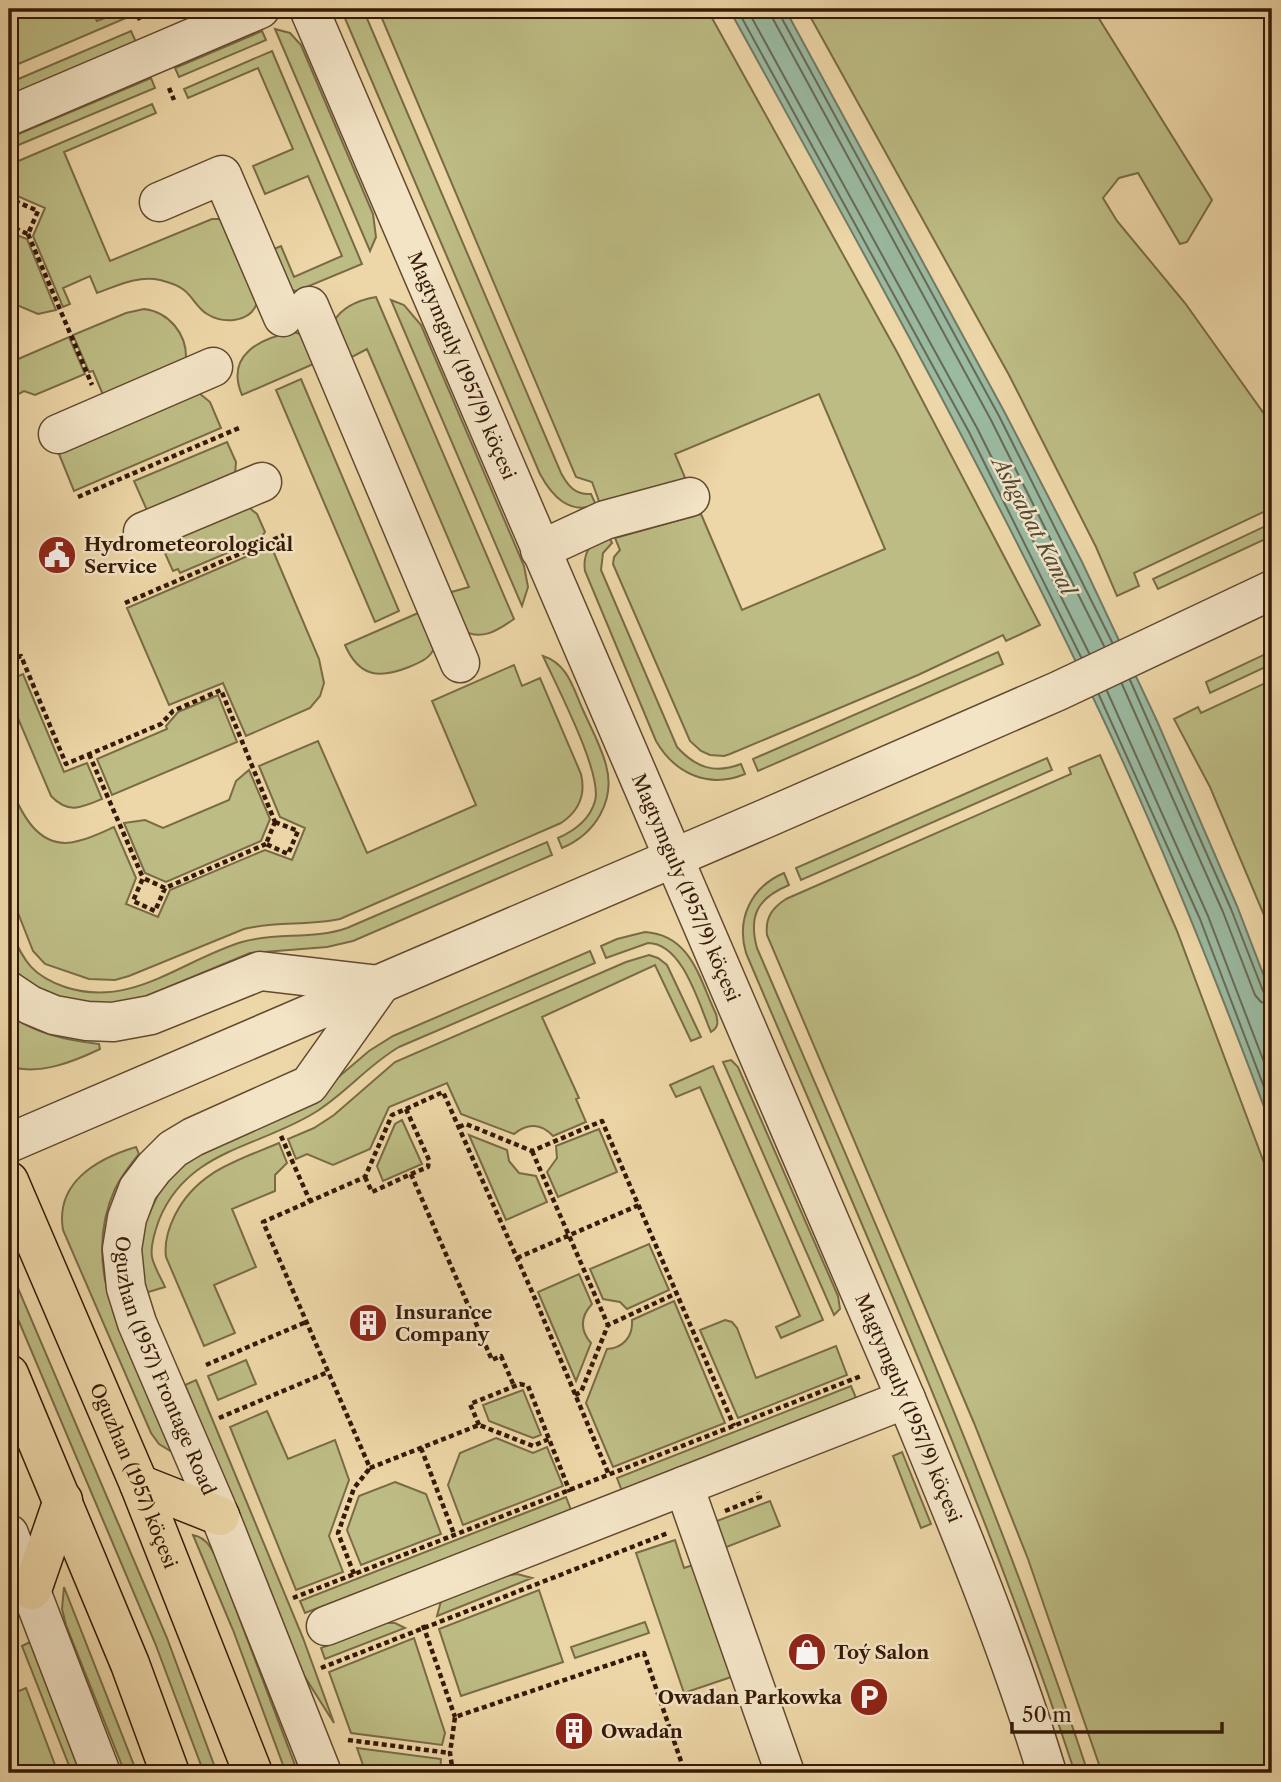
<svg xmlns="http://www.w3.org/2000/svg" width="1281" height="1782" font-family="'Libre Caslon Text',serif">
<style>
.green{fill:#bdbc84;stroke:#796b46;stroke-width:2}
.water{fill:#9abaa2;stroke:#727a64;stroke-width:2}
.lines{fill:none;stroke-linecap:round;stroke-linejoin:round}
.shore{stroke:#686a54;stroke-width:2}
.minor-casing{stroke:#63492f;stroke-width:41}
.major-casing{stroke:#351a07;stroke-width:41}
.path{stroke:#351a07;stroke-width:4.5;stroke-dasharray:5 3.5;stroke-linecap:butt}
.minor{stroke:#f3e4c6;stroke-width:38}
.major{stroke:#edd6a7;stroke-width:38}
.labels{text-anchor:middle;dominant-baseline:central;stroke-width:5;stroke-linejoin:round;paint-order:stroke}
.street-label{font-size:19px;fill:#351a07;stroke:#f3e4c6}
.poi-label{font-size:19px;font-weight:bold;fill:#351a07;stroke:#f3e4c6;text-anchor:start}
.water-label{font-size:21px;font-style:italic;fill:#534a36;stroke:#f3e4c6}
</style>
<rect width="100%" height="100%" fill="#edd6a7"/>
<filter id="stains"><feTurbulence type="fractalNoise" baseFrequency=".00286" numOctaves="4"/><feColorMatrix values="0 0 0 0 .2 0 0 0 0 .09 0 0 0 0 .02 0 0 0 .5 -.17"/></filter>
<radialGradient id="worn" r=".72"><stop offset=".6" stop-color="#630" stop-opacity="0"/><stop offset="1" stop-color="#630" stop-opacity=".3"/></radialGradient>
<!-- green -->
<path class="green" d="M9,9H91L97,21L123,11L126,18L9,68Z
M341,9H363L561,473C568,486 575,495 591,494L596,505C569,515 552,496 540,474Z
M378,9H707L897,352L1040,625L1006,641L1003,635L918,675L730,754L724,756L710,755L701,751L690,741L613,564L614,557L620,550L615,538L701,514L742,610L885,549L819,394L675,454L686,480L600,504L592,482L576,477Z
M806,9H1093L1212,200L1187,242L1180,244L1138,173L1119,178L1103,198L1117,221L1185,303L1272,425V508L1134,573L1139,586L1117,596L1096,547L1009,375Z
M275,29L290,33L301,45L373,214L376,237L370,251Z
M131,31L136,42L9,96V83Z
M262,31L266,40L179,77L175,68Z
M272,51L362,264L297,291L289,290L269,251L281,246L294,277L342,256L308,176L265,194L253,166L293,149L258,68L188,98L184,89Z
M151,78L155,88L9,149V138Z
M152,104L156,113L64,152L110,261L212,219H220L257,303C250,323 223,324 207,314C197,308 193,297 184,290C178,285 168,282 160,280C138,275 117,286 97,293L90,276L63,288L70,304L63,307L33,236L45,208L13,194L9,203V165Z
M9,232L27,239L56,310L38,314L17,305L9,309Z
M376,297L514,619C497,631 480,642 461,629L448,593L469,587L367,349L352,357L348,356L334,321C343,306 359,300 376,297Z
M391,300L404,305L421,325L524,566L528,587L522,606Z
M144,309C169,312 187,334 186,359L106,402L93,371L89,372L73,335L126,313Z
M294,332L303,335L318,362L242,395C225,355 260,338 294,332Z
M69,337L85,374L35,395L24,391L9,399V363Z
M301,379L399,611L375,622L276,390Z
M199,393L210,402L221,428L74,491L59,454Z
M227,442L236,462L235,475L150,517L134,481Z
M247,506L257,514L265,532L260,539L180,573L178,569L173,571L159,540Z
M1272,523V536L1158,589L1153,579Z
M607,531L612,543L603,553L601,570L677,747C696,768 715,774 741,764L745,774C709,789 675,774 656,741L585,571C582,551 592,543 607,531Z
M271,546L319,659L324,683L320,696L310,708L246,736L223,683L169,705L127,608Z
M425,610L435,646C431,658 421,662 409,667C379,679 359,677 345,645Z
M1272,651V664L1210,693L1206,682Z
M998,652L1003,664L758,771L753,759Z
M543,656C568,664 573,688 583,710C591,728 601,746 606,765C616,801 595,834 562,848L558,838C574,831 590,819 595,801C603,774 556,685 543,656Z
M514,665L522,686L540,678L581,774C586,795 579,811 561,823L340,919C308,926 275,921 244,929L129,976L115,980L89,979L45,964L33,951L9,890V784C21,813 39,852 78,841C91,838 103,832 114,827L136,878L126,904L158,917L170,890L265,850L292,860L305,828L280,817L259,766L318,741L367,853L476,805L432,701Z
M23,674L64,772L87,763L102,799C81,808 68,814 51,796L9,697V680Z
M1272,680V934L1210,787L1174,719L1198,707L1201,713Z
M218,695L237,742L112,795L97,759L167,729L166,726L178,712Z
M1100,755L1177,931L1272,1184V1773H1102L1028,1559L974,1423L767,935C765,918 772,908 786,899L1071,774L1069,768Z
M1047,758L1052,770L801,880L796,868Z
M249,770L270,819L261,841L166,882L145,873L124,823L145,820L163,828L229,800L236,781Z
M547,842L552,855L353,941L327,947L250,953L137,1000L92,1006L49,994L24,979L9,964V933L11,932C24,962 33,976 65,987C131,1009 182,960 242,942C276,932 313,940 347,928Z
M784,873L789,885C758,898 748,915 757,948C874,1221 995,1491 1088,1773H1075C983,1494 861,1224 746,953C736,919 751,887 784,873Z
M645,932C691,935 699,978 716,1014C718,1022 719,1027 711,1032C699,1005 683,943 648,943L606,958L601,946L617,939Z
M590,951L595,963L399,1047C368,1065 345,1094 314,1113C257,1148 187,1150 159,1220C155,1231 150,1246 152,1257C154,1267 161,1278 165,1287L145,1293L140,1246L144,1225L160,1190L170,1177L193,1157L315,1097L369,1051L393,1036Z
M649,955L658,958L667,965L701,1037L691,1041L655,965L542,1017L579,1098L576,1099L586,1122L553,1136C541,1123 527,1123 514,1134L461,1114L447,1083L389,1107L370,1149L333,1165L307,1154L296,1159L288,1139L314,1128L334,1115L395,1062L626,962Z
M9,1015C38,1034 64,1040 99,1044L100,1049C73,1062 40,1075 11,1067L9,1066Z
M731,1060L738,1067L838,1296L840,1309L834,1315L723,1062Z
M713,1066L823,1320L781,1338L776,1327L800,1316L700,1087L676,1097L670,1085Z
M402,1120L422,1164L383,1181L377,1166L395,1124Z
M599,1129L617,1172L558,1197L547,1172L557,1158L556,1146Z
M469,1135L507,1150L509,1161L519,1173L536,1176L547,1202L506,1220Z
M279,1143L287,1163L275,1175V1191L232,1209L256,1267L214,1285L235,1333L204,1346L166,1257C164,1242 168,1229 175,1215C197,1171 237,1161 279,1143Z
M136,1147L139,1154C130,1165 121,1177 115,1189C86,1253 111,1310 136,1369C148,1397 160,1424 172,1452L159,1444L151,1433L63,1230C55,1183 96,1159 136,1147Z
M649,1244L669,1290L627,1309L620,1302L603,1299L590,1269Z
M9,1267L167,1638L217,1773H204L155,1643L9,1298Z
M579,1274L592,1304C580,1317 580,1330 591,1343L576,1381L538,1292Z
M674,1301L725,1423L613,1467L586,1403L607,1349C623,1348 633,1337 632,1320Z
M725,1320L732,1322L737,1328L756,1378L836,1346L847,1375L738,1418L700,1330Z
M246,1360L256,1384L218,1400L208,1376Z
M196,1380L303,1638L334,1723L303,1674L185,1385Z
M851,1386L856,1398L622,1491L617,1478Z
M523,1390L541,1435L533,1438L489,1421L483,1405Z
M267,1411L288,1459L335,1440L349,1480L329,1536L343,1572L296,1590L230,1427Z
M496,1438L533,1453L547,1447L563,1486L463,1525L448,1485L460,1453Z
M902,1452L931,1524L921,1528L893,1456Z
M395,1482L426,1494L441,1534L361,1565L347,1530L359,1496Z
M566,1497L571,1510L305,1613L300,1601Z
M770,1501L780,1526L724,1548L714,1522Z
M193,1535C210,1538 215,1556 221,1570L298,1773H286L233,1630Z
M675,1540L684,1568L699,1563L737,1675L684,1693L636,1553Z
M517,1574L532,1578L437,1616L441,1601L505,1576Z
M64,1587L137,1773H125L66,1625L62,1609Z
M539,1590L563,1662L461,1696L439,1629Z
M645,1622L649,1633L575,1658L571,1647Z
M386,1623H395L405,1628L325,1659L321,1648Z
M414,1638L445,1733L442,1745L351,1733L329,1672Z
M32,1641L84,1773H72L22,1646Z
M26,1688L58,1773H21L9,1740V1695Z
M357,1748L441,1759L440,1773H379L376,1765H363Z"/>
<!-- water -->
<path class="water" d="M729,9H785L1005,413L1082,562L1157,721L1237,906L1272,997V1128C1223,997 1172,867 1113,740C997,490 862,250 729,9Z"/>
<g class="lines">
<!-- shore -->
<path class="shore" d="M737,9L969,432L1081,657
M747,9L977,428L1089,653
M771,9L773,19L991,420L1104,646
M780,9V15L999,416L1112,642
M1130,680L1231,909L1263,991L1267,995L1272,996
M1122,684L1223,912L1255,995L1261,1002L1272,1005
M1107,691L1208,916L1272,1083
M1099,695L1200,919L1272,1108"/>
<!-- minor casing -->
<g class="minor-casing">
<g id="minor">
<path id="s1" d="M309,9L906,1399C957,1522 1008,1645 1047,1773"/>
<path d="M9,116L260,9"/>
<path d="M159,202L222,175L283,317"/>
<path d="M309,306L460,663"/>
<path d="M58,434L213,367"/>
<path d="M143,532L262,482"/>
<path d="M540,550L605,520L690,497"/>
<path id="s2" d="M9,991L30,1005L54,1015L87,1021L113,1022L151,1015L260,971L380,985L309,1085L193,1137L173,1149L154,1168L138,1189L127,1218L122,1249L126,1288L137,1323L220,1516L322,1773"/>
<path d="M9,1143L769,817L1058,691L1272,590"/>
<path d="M684,1486L785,1773"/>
<path d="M9,1534L101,1773"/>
<path d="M326,1626L906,1399"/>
</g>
</g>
<!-- major casing -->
<g class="major-casing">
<g id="major">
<path id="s3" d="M9,1181L139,1484L253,1773"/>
<path d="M9,1374L130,1664L170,1773"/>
<path d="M139,1484L220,1516"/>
<path d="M32,1590L63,1500"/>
</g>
</g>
<!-- path -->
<path class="path" d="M135,9L140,20
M169,88L174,100
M9,217L15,201L38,211L28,234L9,226
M28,234L92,385
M78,497L239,428
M125,603L284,535
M9,661L21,656L66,764L161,724L173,711L221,690L275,822
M89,754L143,878
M275,822L298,831L288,854L266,844Z
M165,888L143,878L133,901L155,911L165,888L266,844
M406,1109L443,1092L533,1294L609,1475
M459,1127L466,1124L532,1151L602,1121L734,1426
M281,1136L310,1201
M532,1151L608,1325
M411,1174L428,1167L429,1160L406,1109L392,1115L365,1177L263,1222L370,1468L479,1425L533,1446L549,1439
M365,1177L372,1192L411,1174L492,1360L501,1356L514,1386
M517,1258L639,1205
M206,1365L306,1322
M575,1395L581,1392L608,1325L677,1293
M219,1418L328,1372
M479,1425L470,1404L520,1384L528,1386L570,1492
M421,1448L454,1534
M725,1511L760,1497L758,1492
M354,1574L338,1533L354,1488L370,1468
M293,1598L861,1376
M423,1625L455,1717
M321,1668L668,1533
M348,1740L450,1753
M453,1773L450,1753L455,1717L644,1653L685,1773"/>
<!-- minor -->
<use href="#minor" class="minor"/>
<!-- major -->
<use href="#major" class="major"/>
</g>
<!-- icons -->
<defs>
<g id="civic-disc" transform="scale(2.0125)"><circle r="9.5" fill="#8f2418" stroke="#f3e4c6"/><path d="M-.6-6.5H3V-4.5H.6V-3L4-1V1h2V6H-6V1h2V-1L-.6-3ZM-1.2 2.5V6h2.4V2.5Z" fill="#fff"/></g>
<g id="building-disc" transform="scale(2.0125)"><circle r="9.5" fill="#8f2418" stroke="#f3e4c6"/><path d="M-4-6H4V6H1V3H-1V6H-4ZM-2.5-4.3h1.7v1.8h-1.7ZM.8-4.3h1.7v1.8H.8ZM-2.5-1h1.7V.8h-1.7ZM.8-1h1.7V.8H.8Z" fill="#fff"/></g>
<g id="shop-disc" transform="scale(2.0125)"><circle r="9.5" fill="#8f2418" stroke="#f3e4c6"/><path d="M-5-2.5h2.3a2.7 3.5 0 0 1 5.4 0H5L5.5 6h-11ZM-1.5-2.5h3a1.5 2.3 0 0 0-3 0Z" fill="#fff"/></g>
<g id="parking-disc" transform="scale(2.0125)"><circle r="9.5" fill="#8f2418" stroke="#f3e4c6"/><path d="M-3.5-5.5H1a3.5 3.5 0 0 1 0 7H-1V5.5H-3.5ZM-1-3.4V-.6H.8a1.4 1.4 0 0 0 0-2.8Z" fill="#fff"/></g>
</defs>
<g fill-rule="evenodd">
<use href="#civic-disc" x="57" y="555"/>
<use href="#building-disc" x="368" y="1323"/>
<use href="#shop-disc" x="807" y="1652"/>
<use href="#parking-disc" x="869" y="1697"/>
<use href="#building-disc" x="574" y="1731"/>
</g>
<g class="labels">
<!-- street labels -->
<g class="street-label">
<text stroke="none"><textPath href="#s1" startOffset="388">Magtymguly (1957/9) köçesi</textPath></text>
<text stroke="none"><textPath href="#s1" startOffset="956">Magtymguly (1957/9) köçesi</textPath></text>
<text stroke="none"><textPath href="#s2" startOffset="901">Oguzhan (1957) Frontage Road</textPath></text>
<text stroke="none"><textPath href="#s1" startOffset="1522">Magtymguly (1957/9) köçesi</textPath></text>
<text stroke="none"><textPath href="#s3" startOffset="320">Oguzhan (1957) köçesi</textPath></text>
</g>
<!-- poi labels -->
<g class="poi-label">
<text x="84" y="544">Hydrometeorological<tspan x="84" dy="22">Service</tspan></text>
<text x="395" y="1312">Insurance<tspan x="395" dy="22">Company</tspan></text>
<text x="834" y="1652">Toý Salon</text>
<text x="842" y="1697" text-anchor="end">Owadan Parkowka</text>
<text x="601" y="1731">Owadan</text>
</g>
<!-- water labels -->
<g class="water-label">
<text transform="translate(1034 526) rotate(62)">Ashgabat Kanal</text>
</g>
</g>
<!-- margin -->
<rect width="1281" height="1782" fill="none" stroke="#edd6a7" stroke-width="35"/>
<rect x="10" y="10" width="1260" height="1761" fill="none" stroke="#351a07" stroke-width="3.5"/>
<rect x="18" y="18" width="1246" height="1747" fill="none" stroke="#351a07" stroke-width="2"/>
<!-- scale -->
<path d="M1012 1722v10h210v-10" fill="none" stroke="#351a07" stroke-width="3.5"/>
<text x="1022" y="1722" font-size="21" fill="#351a07" stroke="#f3e4c6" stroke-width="5" paint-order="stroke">50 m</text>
<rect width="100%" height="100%" filter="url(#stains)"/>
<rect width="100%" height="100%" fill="url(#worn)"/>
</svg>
